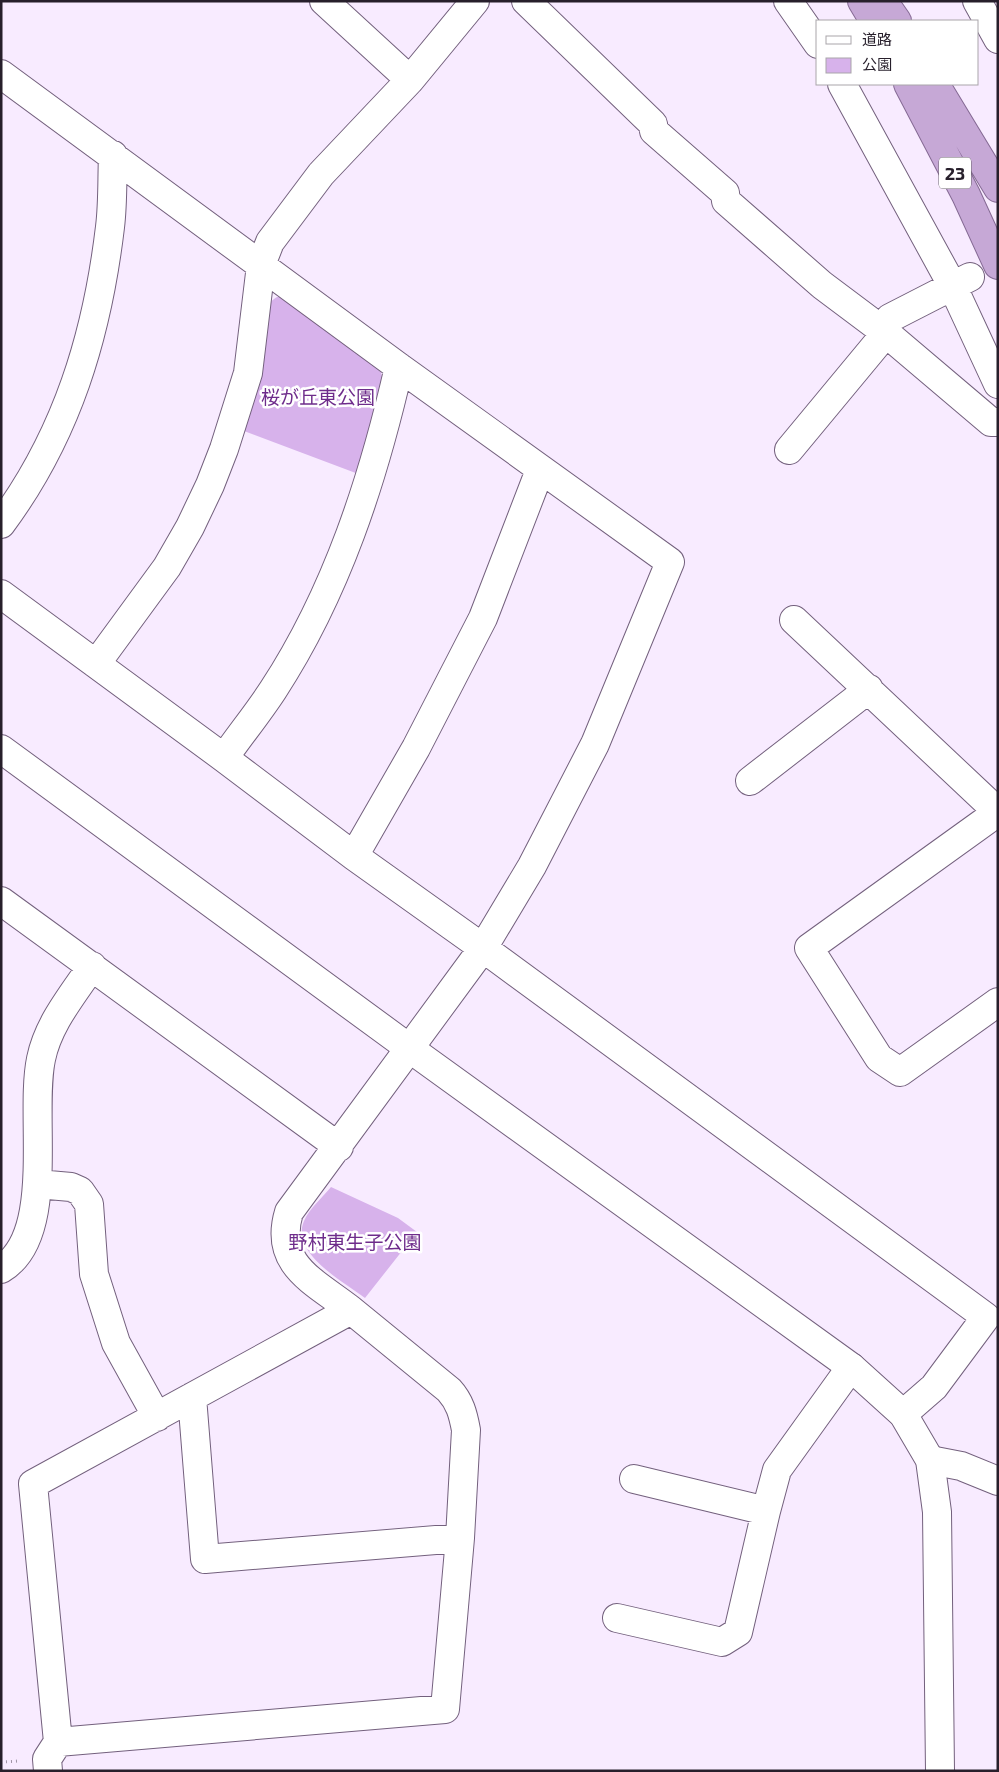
<svg xmlns="http://www.w3.org/2000/svg" width="999" height="1772" font-family="'Exo 2','Noto Sans JP',sans-serif">
<style>
.green{fill:#d7b2eb}
.lines{fill:none;stroke-linecap:round;stroke-linejoin:round}
.minor-casing{stroke:#73607d;stroke-width:30}
.tertiary-casing{stroke:#73607d;stroke-width:30}
.trunk-casing{stroke:#856a94;stroke-width:30}
.path{stroke:#a095a6;stroke-width:3;stroke-dasharray:1 4;stroke-linecap:butt}
.minor{stroke:#fff;stroke-width:28}
.tertiary{stroke:#fff;stroke-width:28}
.trunk{stroke:#c6a8d6;stroke-width:28}
.labels{text-anchor:middle;dominant-baseline:central;stroke-width:5;stroke-linejoin:round;paint-order:stroke}
.shield{fill:#fff;stroke:#68626b;stroke-width:1}
.shield-label{font-size:18px;font-weight:bold;fill:#271f2b}
.park-label{font-size:19px;fill:#6e2c8b;stroke:#fff}
</style>
<rect width="100%" height="100%" fill="#f8ebff"/>
<!-- green -->
<path class="green" d="M277,297H286L380,369L383,380L361,475L244,431C253,398 264,362 268,328C269,315 263,305 277,297Z
M331,1187L398,1218L417,1232L365,1298C344,1282 290,1253 304,1221C309,1209 323,1197 331,1187Z"/>
<g class="lines">
<!-- minor casing -->
<g class="minor-casing">
<path id="minor" d="M324,1L410,80
M526,1L653,124L654,131L725,193L726,201L822,285L886,333L991,422H998
M788,1L818,44
M977,1L998,39
M1,74L399,367L670,562L595,744L532,866L483,948L354,856L224,758L1,594
M842,84L952,285L998,384
M789,450L886,333L890,318L970,277
M1,524C67,435 97,336 110,227C113,203 112,178 113,155
M794,620L998,812
M96,664L167,567L190,527L210,485L224,449L248,373L261,265L270,242L321,174L410,80L475,1
M224,758C240,735 258,713 273,690C337,592 373,480 399,367
M750,781L869,689
M998,812L809,948L879,1058L900,1072L998,1002
M354,856L416,748L483,618L540,470
M1,901L339,1147
M37,1184L71,1187L80,1191L89,1204L94,1274L116,1343L157,1417
M1,1269C57,1236 29,1116 41,1059C48,1024 72,996 92,966
M351,1310L449,1390C460,1402 463,1414 466,1430L460,1538L445,1709L58,1742L33,1484Z
M351,1310C314,1281 273,1265 289,1212L483,948L986,1317L934,1387L903,1414
M192,1397L205,1559L460,1538
M930,1460L961,1466L998,1481
M634,1479L766,1511
M617,1618L722,1642L738,1632L766,1511L777,1470L851,1367
M48,1771L47,1759L58,1742"/>
</g>
<!-- tertiary casing -->
<g class="tertiary-casing">
<path id="tertiary" d="M1,749L409,1048L851,1367L903,1414L930,1460L937,1512L940,1771"/>
</g>
<!-- trunk casing -->
<g class="trunk-casing">
<path id="trunk" d="M862,1L874,21
M883,1L897,21
M908,84L966,195L998,265
M935,84L998,188"/>
</g>
<!-- path -->
<path class="path" d="M1,1762L19,1761"/>
<!-- minor -->
<use href="#minor" class="minor"/>
<!-- tertiary -->
<use href="#tertiary" class="tertiary"/>
<!-- trunk -->
<use href="#trunk" class="trunk"/>
</g>
<g class="labels">
<!-- shield labels -->
<rect class="shield" x="939" y="157.5" width="32" height="31" rx="4"/>
<g class="shield-label">
<text x="955" y="173">23</text>
</g>
<!-- park labels -->
<g class="park-label">
<text x="318" y="396">桜が丘東公園</text>
<text x="355" y="1241">野村東生子公園</text>
</g>
</g>
<!-- border -->
<rect width="999" height="1772" fill="none" stroke="#271f2b" stroke-width="5"/>
<!-- legend -->
<rect x="816" y="20" width="162" height="65" fill="#ffffff" stroke="#a9a5aa"/>
<rect x="826" y="36" width="25" height="8" fill="#ffffff" stroke="#a9a5aa"/>
<text x="862" y="45" font-size="15" fill="#271f2b">道路</text>
<rect x="826" y="58" width="25" height="15" fill="#d7b2eb" stroke="#a9a5aa"/>
<text x="862" y="70" font-size="15" fill="#271f2b">公園</text>
</svg>
